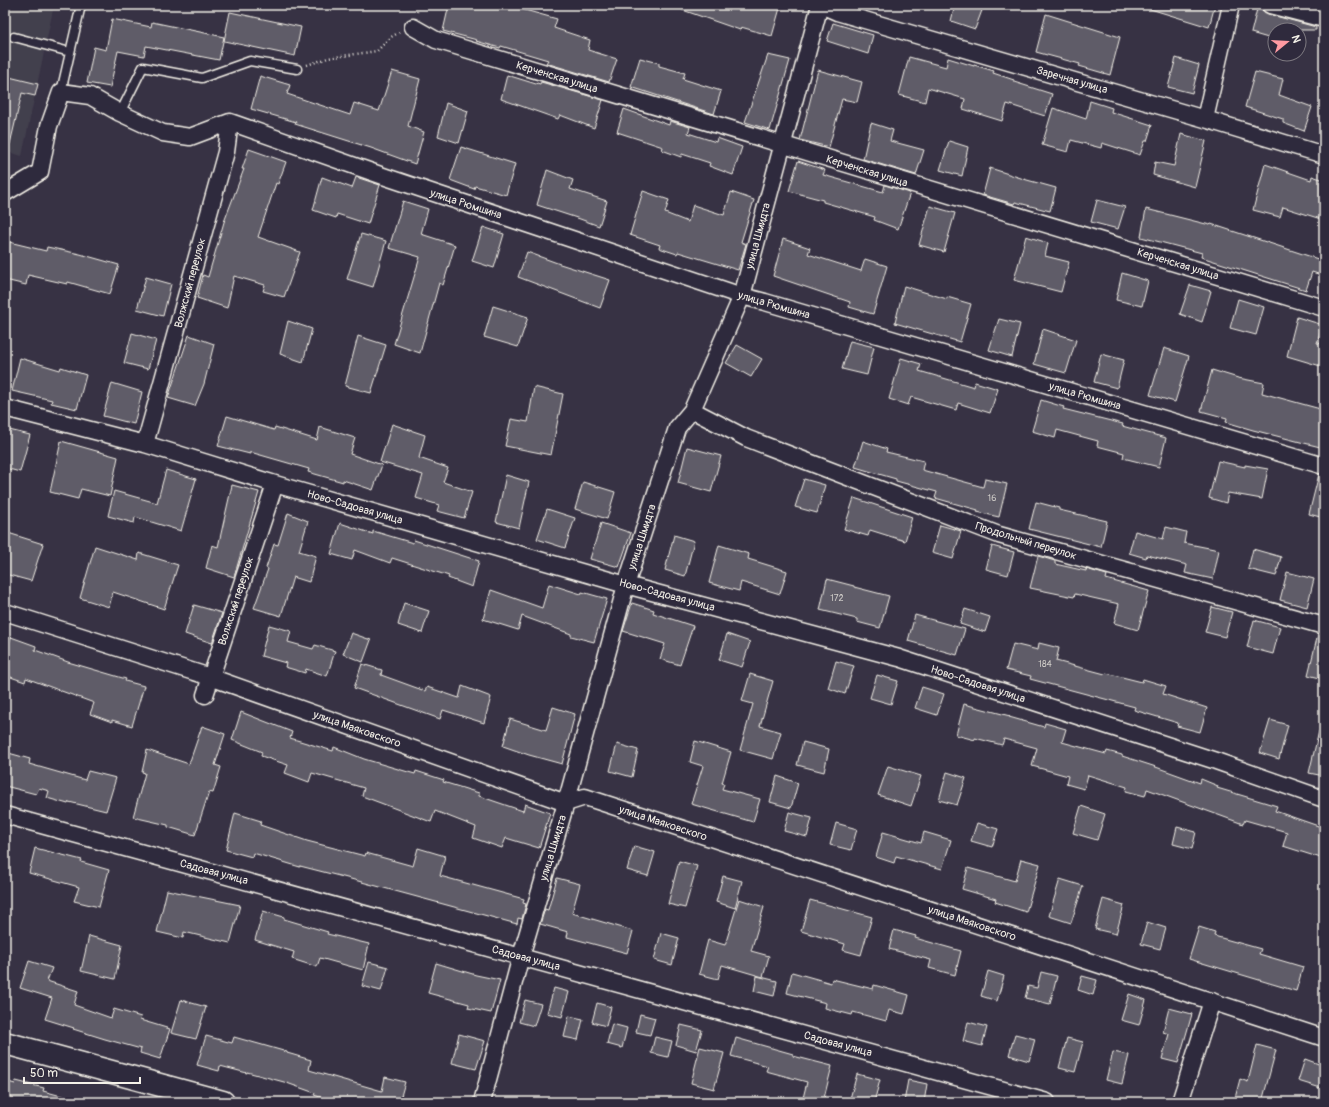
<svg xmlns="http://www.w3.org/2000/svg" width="1329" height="1107" font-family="Pangolin,sans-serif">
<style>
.built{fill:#433f4e}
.building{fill:#5f5c67;stroke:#f4f1e8}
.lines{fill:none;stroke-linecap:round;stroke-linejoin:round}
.lane-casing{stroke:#f4f1e8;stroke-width:11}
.street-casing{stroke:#f4f1e8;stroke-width:19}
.secondary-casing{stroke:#f4f1e8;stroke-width:25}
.path{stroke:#f4f1e8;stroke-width:2.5;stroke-dasharray:1 3;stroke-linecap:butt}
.lane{stroke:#2f2a3d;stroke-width:8}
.street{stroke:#2f2a3d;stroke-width:16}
.secondary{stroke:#2f2a3d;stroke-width:22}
.labels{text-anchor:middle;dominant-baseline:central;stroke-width:3;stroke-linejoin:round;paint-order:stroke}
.number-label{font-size:9px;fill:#cfccc8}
.street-label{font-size:11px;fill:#f4f1e8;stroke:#2f2a3d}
</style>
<rect width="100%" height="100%" fill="#373244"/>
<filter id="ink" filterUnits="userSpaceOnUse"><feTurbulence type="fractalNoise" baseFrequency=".025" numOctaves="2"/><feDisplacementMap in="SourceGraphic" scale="8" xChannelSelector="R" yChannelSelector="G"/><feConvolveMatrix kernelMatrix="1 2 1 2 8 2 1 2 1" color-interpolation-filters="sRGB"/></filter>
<g filter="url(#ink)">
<!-- built -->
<path class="built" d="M5,5H54L22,156L5,151Z"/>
<!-- building -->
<path class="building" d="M449,5H507L557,19L554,28L590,40L588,50L617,59L609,82L546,63L548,60L501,46L500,48L476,41L477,40L443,31Z
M674,5H770L780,8L772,36L741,27L740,30L674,7Z
M955,5H984L975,29L951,21Z
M1147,5H1215L1209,27L1147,8Z
M1257,9L1262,10L1268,14L1316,27V30H1275V40L1251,33Z
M230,12L301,27L295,56L224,41Z
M1046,14L1120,37L1110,75L1079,66L1080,64L1036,52Z
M112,19L151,27L152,22L224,37L219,60L146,46L144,56L118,51L110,87L87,83L94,47L106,50Z
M833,23L873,35L868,54L827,41Z
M768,55L790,60L770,130L745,122Z
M909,57L946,67L948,58L974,66V65L994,71L993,73L1014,80V82L1052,94L1045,116L1007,104L1002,121L963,109L965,99L928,88L925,102L899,95Z
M640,58L659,63V66L685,73L683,79L721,91L714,114L631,87Z
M1176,58L1199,65L1192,93L1168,87Z
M818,70L862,82L857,102L842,99L829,147L800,140Z
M392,71L420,79L408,126L424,132L415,164L371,148L295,124L296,122L251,109L260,76L290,85L287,94L350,115L354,103L379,111Z
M1255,72L1283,79L1279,95L1312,107L1304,131L1283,123V119L1245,107Z
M507,75L536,84L537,83L540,84L541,82L603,100L594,128L560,115L558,119L501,99Z
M5,76L38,84L35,96L22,93L10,144L5,143Z
M1090,101L1112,108L1111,112L1152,125L1147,141H1145L1140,155L1102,143L1101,148L1071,140L1068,152L1042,145L1053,108L1086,119Z
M446,103L468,111L459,143L438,136Z
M624,109L669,125L670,121L690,127L688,133L716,142L717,138L742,147L733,175L709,166L710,163L682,154L681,157L662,150L663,147L617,132Z
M871,123L893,130L890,141L924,150L916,175L863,159Z
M1181,134L1206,141L1195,187L1153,175L1155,162L1174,166Z
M949,141L968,147L962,176L940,170Z
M461,147L515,164L506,195L475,186L474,189L450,180Z
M249,149L286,162L278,184L276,183L258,237L300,252L284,297L263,291L265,285L234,276L227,308L197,298L203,275L208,277L224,222L244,169H242Z
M798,161L825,170L823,175L883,192L885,185L910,193L898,229L874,220L875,217L823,202V200L789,191Z
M1265,164L1311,180L1312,176L1324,180V220L1283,207L1280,217L1253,210Z
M990,168L1027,180L1056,188L1050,211L1015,202L1014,204L983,195Z
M547,170L573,180L570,189L607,201L599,226L580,219L537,205Z
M322,177L352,188L356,177L380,185L368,224L337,214L336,218L313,210Z
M643,191L669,200L665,213L688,222L693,205L724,215L731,192L754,200L741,242L746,244L738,270L678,252L677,254L659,248L660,245L630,235Z
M1097,200L1125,207L1118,229L1091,222Z
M403,201L428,209L421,234L455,245L443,285L439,283L420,353L394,344L420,257L389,248Z
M930,206L955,213L944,252L919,245Z
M1146,209L1210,225L1211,224L1324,261V276L1312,272L1306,290L1201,257L1202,253L1141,237Z
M483,227L504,234L494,268L472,261Z
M361,234L386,241L373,287L347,279Z
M1026,236L1048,243L1045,256L1069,262L1061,292L1014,280Z
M783,239L810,248L808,254L861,271L865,259L887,266L873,314L849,307L850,302L773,276Z
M5,241L46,251L47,247L80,254L119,265L110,294L68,282L67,284L28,275L26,285L5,280Z
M527,252L560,264L610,280L600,308L518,277Z
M1122,273L1148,281L1142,306L1116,300Z
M146,277L171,284L163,316L137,309Z
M1190,285L1211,291L1202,322L1180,314Z
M904,286L947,299V297L971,304L960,342L895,323Z
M1238,299L1264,307L1256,335L1230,328Z
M493,306L528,317L518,347L484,337Z
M1297,317L1323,325L1317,343L1324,344V367L1287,356Z
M999,319L1020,324L1012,357L989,350Z
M288,321L312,329L303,362L280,354Z
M1043,329L1076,340L1066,373L1034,364Z
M132,333L156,340L148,369L124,363Z
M189,335L214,344L204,384L195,406L168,398Z
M358,336L386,345L371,393L345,386Z
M850,341L874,347L867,375L842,369Z
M737,345L762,359L751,377L726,363Z
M1164,348L1189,356L1175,402L1150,395Z
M1101,354L1124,360L1117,388L1094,382Z
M20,358L60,370L61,367L86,375L77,409L51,403L52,400L12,391Z
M901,358L921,364L919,371L974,387L975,382L998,389L990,413L958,403L956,410L911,397L908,405L889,399Z
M1212,370L1238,378L1264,383L1262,393L1324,410V448L1253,430L1226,422L1227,418L1201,411Z
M112,383L142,392L134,424L103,416Z
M534,387L563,394L551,455L505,446L511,419L528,422Z
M1041,400L1064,407L1063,409L1123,424L1122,426L1166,438L1159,467L1123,458L1124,453L1097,446L1098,441L1057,430L1055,438L1032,431Z
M227,416L274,430L275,427L317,440L320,427L355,438L350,454L382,465L373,490L343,480V482L308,472L309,469L250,452V454L218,446Z
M392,424L425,435L419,458L448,468L443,482L472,492L464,518L437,511L439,505L416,498L423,475L380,462Z
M5,429L30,435L20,472L5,468Z
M61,441L118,457L110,496L81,489L78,499L50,492Z
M863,441L887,449L886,452L924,461L922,470L983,487L985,479L1007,484L999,517L977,512L978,510L935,498L937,492L896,481V479L855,467Z
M687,447L721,456L711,492L678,483Z
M1218,461L1245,467V465L1268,469L1262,499L1228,493L1226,503L1209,498Z
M166,470L196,479L181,531L135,517L134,523L108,516L114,491L157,503Z
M1319,474L1324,475V518L1309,514Z
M506,475L529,482L519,528L496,522Z
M804,479L825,485L817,513L795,507Z
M583,482L615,492L607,519L575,509Z
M232,485L259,492L234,577L206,568L212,545L218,547Z
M854,498L912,517L905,541L870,530L868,536L844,529Z
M1036,502L1059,508V510L1107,521L1101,547L1029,529Z
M547,509L575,518L565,548L537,539Z
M288,513L308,521L299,551L316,556L309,582L293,577L281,616L254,608L268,569L266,568L274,544L278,545Z
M340,523L373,534V531L413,543L414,540L479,561L472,587L448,578L449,576L392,558L390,563L355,550L352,560L331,554Z
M601,523L631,533L619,567L590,559Z
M940,525L961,531L953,559L932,553Z
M1166,527L1186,532L1184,543L1219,550L1213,579L1185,573L1187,565L1147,555L1146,558L1129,553L1135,531L1163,539Z
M5,532L43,544L31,581L5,574Z
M674,535L694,541L685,576L665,570Z
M719,545L749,554L748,559L787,571L780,594L741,582L739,591L709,583Z
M95,546L138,560L139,553L178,565L164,609L113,592L109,607L80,598Z
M992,546L1014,552L1008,575L986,569Z
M1253,549L1281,557L1276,576L1248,569Z
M1038,556L1055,561V564L1086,571V569L1107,575L1106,579L1149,591L1138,630L1114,623L1119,604L1075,594L1074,597L1030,588Z
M1287,572L1314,579L1307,607L1280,600Z
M827,579L854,586V587L889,596L880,628L857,622V619L820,610Z
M549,584L581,594L582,592L607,599L594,642L571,636V634L522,616L518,630L483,619L491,590L542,608Z
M404,603L429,611L422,633L398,625Z
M632,603L654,610L653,613L693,626L680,665L660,659L665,644L623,631Z
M194,605L222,613L212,643L185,634Z
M1212,607L1232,612L1225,637L1205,632Z
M965,609L990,617L985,632L960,624Z
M915,615L965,629L957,655L908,641Z
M1254,620L1280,627L1273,654L1247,647Z
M269,625L291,631L288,642L313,649L315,645L335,651L327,676L306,669L305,673L285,667L286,663L261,656Z
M351,633L371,640L363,662L343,654Z
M727,634L750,642L742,667L719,660Z
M1318,634L1324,635V679L1308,675Z
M11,637L36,646L35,650L68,662L126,679L125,681L144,686L132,726L112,720V722L90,714L94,703L26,678L25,682L5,675V657Z
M1039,643L1059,648L1056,661L1105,674L1106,673L1142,682L1143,679L1166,686L1163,694L1207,708L1200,732L1177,726L1178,723L1134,710L1135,707L1030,679L1031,676L1006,670L1013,644L1038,650Z
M836,661L854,666L845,694L828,688Z
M362,664L382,670L381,675L425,691L427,687L459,698L462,686L491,697L484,723L443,710L440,719L354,688Z
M750,674L773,681L760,726L781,732L773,759L740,750L753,704L742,701Z
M877,675L898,681L891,704L870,698Z
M922,687L944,694L937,715L915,708Z
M964,704L1010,716L1009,717L1044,727L1045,723L1066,729L1062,742L1106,754L1107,751L1122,755V756L1153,766L1200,783L1201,779L1218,786L1217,788L1277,806L1275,811L1324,828V859L1283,846L1287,832L1245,820L1243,824L1147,789L1145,796L1126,791L1127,787L1088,775L1084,789L1066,784L1068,776L1032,766L1037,748L1004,739L1002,745L975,738V740L956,735Z
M553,707L575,714L562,764L529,755L503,746L510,719L546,730Z
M241,712L292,732L290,738L333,751L334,747L364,759L415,774L416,771L444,780L443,782L479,793V796L523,811L525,804L550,813L539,848L506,838L502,848L473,838L476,827L435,811L431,822L362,796L364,788L312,773L309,782L285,773L288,765L261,756L262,752L232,740Z
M1270,720L1288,725L1279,759L1260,753Z
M202,726L225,734L215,765L221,767L213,793L209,792L195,835L168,827V825L133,817L145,773L142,772L147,750L189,764Z
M1319,731H1324V776L1309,773Z
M695,741L731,752L722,783L724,784L722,789L760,799L753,822L691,804L703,766L690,762Z
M803,742L829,749L824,772L797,765Z
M617,744L638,750L632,777L610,771Z
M5,752L30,759L29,764L85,780L88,771L116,778L106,811L69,802L68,804L47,798L49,791L39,788L36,794L5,786Z
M888,766L921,776L911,806L878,795Z
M947,772L966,778L957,805L939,800Z
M777,776L798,783L791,808L770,802Z
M1081,806L1105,814L1097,840L1073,833Z
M789,812L812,818L807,837L784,831Z
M235,813L261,821L260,825L307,841L365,856L366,853L413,866L418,848L445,856L440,876L524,899L523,903L526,904L522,919L518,918L517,924L347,878L300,866V867L253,853L252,857L226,850Z
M836,823L857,829L851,850L830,845Z
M977,823L998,829L992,847L971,841Z
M1177,827L1196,832L1192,849L1173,844Z
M883,832L921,843L924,832L951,840L942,869L896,856L894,863L876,857Z
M634,846L655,852L648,876L627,870Z
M35,848L82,860L81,862L109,870L99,907L74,901L79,887L29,873Z
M1021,859L1040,864L1026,912L995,902L996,899L962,889L968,868L1015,881Z
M679,861L697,866L685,908L668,904Z
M723,876L742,881L735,908L716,902Z
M557,878L580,884L572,913L633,931L627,953L567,937L568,932L540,924L545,909L548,910Z
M1060,879L1083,886L1071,923L1049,916Z
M167,890L240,905L230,943L184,932L183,938L157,932Z
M739,899L764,907L751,951L769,956L763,977L722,965L718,979L699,974L708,940L725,945Z
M1103,899L1124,905L1116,934L1095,929Z
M810,900L872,917L861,955L843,950L845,944L801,931Z
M263,911L284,917V919L328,932L327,934L369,944L363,970L320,958L317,967L292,959L294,952L255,940Z
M1147,922L1166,928L1160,949L1141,944Z
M1199,927L1215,932L1214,936L1261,949L1259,954L1303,967L1296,991L1189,959Z
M894,930L916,936L915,938L961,951L955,975L929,968L931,960L889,949Z
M661,933L679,938L672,965L654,960Z
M89,936L122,945L115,979L81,971Z
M29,961L52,968L47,981L78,991L74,1005L111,1018L114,1009L141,1017L140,1020L170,1029L160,1059L140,1053L141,1049L105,1039L73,1029L74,1028L45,1019L52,998L20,988Z
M369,962L388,967L381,991L362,986Z
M436,963L476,975L500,980L491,1013L468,1008L469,1004L428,993Z
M988,971L1004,976L997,1001L981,996Z
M792,972L831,983L832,979L873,989L874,985L909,995L904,1014L889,1010L886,1021L853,1012L852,1015L825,1008L826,1003L787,993Z
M1041,972L1057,976L1050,1004L1025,998L1028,986L1037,988Z
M757,976L777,981L774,996L754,991Z
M1082,976L1097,980L1093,995L1078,990Z
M554,988L569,992L562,1017L547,1013Z
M1129,994L1146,1000L1139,1025L1121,1020Z
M181,1000L206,1007L196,1039L171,1033Z
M525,1000L541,1004L534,1026L519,1022Z
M597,1003L611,1007L606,1026L592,1022Z
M1169,1008L1192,1014L1178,1063L1162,1059L1169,1034L1163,1032Z
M640,1014L655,1018L650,1035L636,1032Z
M569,1016L583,1019L578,1040L564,1037Z
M968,1022L987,1027L982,1046L963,1041Z
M612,1024L627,1028L622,1048L607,1044Z
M681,1025L702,1030L696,1051L676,1045Z
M459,1034L485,1041L476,1069L452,1063Z
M1015,1034L1035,1039L1029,1061L1009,1055Z
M206,1036L232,1043L234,1037L287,1052V1053L311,1060L309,1070L382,1091L385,1077L405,1082L401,1096L408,1098V1102H335L314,1095L315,1093L284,1082L247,1072V1073L220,1066L219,1071L197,1065Z
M655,1037L672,1041L668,1057L651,1053Z
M736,1038L793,1054V1056L832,1066L823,1102H802L807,1082L766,1071L768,1066L731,1056Z
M1067,1038L1083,1042L1075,1072L1059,1068Z
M1257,1045L1276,1050L1262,1102H1234L1240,1079L1248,1082Z
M700,1047L724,1053L714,1089L691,1083Z
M1113,1052L1129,1055L1122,1084L1106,1080Z
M1305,1059L1324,1066V1089L1298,1081Z
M857,1074L880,1080L874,1102H849Z
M908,1080L927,1084L924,1102H904Z
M5,1081L15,1084L16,1081L44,1088L43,1091L69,1098V1102H5Z"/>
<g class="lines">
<!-- lane casing -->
<g class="lane-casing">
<path id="lane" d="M14,37L70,52
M61,92L81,5
M120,113L143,67L202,78L250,61L297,69"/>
</g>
<!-- street casing -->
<g class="street-casing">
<path id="street" d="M821,5L837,12L1205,119L1324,155
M1270,5L1324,19
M413,27L436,40L1324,308
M1205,119L1231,5
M230,122L386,177L742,296L765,302L1324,466
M5,193L40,172L49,126L61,92L90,96L120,113L163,133L190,137L230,122
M5,408L145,444L275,484L626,585L899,658L1216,761L1324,799
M692,410L746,438L999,535L1324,626
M145,444L226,152L230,122
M5,612L210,677L566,803L585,797L1324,1038
M205,695L275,484
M5,815L1047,1102
M482,1102L521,956L566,803L626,585L677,428L692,410L742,296L820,5
M1180,1102L1212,1001"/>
</g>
<!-- secondary casing -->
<g class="secondary-casing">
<path id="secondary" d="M5,1043L223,1102"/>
</g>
<!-- path -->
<path class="path" d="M417,12L419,5
M307,65L328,58L377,51L391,37L400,32"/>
<!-- lane -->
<use href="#lane" class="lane"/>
<!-- street -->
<use href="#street" class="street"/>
<!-- secondary -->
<use href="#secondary" class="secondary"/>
</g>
</g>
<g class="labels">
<!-- number labels -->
<g class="number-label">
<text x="992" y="498">16</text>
<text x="837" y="598">172</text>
<text x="1045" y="664">184</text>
</g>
<!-- street labels -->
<g class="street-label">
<text transform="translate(557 77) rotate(17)">Керченская улица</text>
<text transform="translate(1072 80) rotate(16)">Заречная улица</text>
<text transform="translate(867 171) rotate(17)">Керченская улица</text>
<text transform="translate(466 204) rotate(18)">улица Рюмшина</text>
<text transform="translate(758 236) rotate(-75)">улица Шмидта</text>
<text transform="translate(1178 264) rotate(17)">Керченская улица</text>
<text transform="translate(190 283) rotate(-75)">Волжский переулок</text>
<text transform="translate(774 305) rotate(16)">улица Рюмшина</text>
<text transform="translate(1085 396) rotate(16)">улица Рюмшина</text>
<text transform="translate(355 507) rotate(16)">Ново-Садовая улица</text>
<text transform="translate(642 537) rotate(-72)">улица Шмидта</text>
<text transform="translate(1026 541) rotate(17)">Продольный переулок</text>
<text transform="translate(667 595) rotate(15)">Ново-Садовая улица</text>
<text transform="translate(236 601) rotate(-72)">Волжский переулок</text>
<text transform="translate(978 684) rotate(18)">Ново-Садовая улица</text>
<text transform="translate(357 729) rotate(19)">улица Маяковского</text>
<text transform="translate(663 823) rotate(18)">улица Маяковского</text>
<text transform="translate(553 848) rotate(-73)">улица Шмидта</text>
<text transform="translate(214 872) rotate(15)">Садовая улица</text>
<text transform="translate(972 923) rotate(18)">улица Маяковского</text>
<text transform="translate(526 958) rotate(15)">Садовая улица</text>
<text transform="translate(838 1044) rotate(15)">Садовая улица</text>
</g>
</g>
<!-- margin -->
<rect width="1329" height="1107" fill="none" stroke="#2f2a3d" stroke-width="20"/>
<rect x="10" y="10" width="1309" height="1087" fill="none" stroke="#f4f1e8" stroke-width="1.5" filter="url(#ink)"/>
<!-- north arrow -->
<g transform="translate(1287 42) rotate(72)"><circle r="19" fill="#2f2a3d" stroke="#7e7a81"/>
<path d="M0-3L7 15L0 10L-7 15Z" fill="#ff9aa2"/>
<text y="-6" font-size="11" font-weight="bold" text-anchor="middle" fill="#f4f1e8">N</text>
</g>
<!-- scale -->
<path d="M24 1077v6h116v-6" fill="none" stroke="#f4f1e8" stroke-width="2"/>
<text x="30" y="1077" font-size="12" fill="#f4f1e8" stroke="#2f2a3d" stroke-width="3" paint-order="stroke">50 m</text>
</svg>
